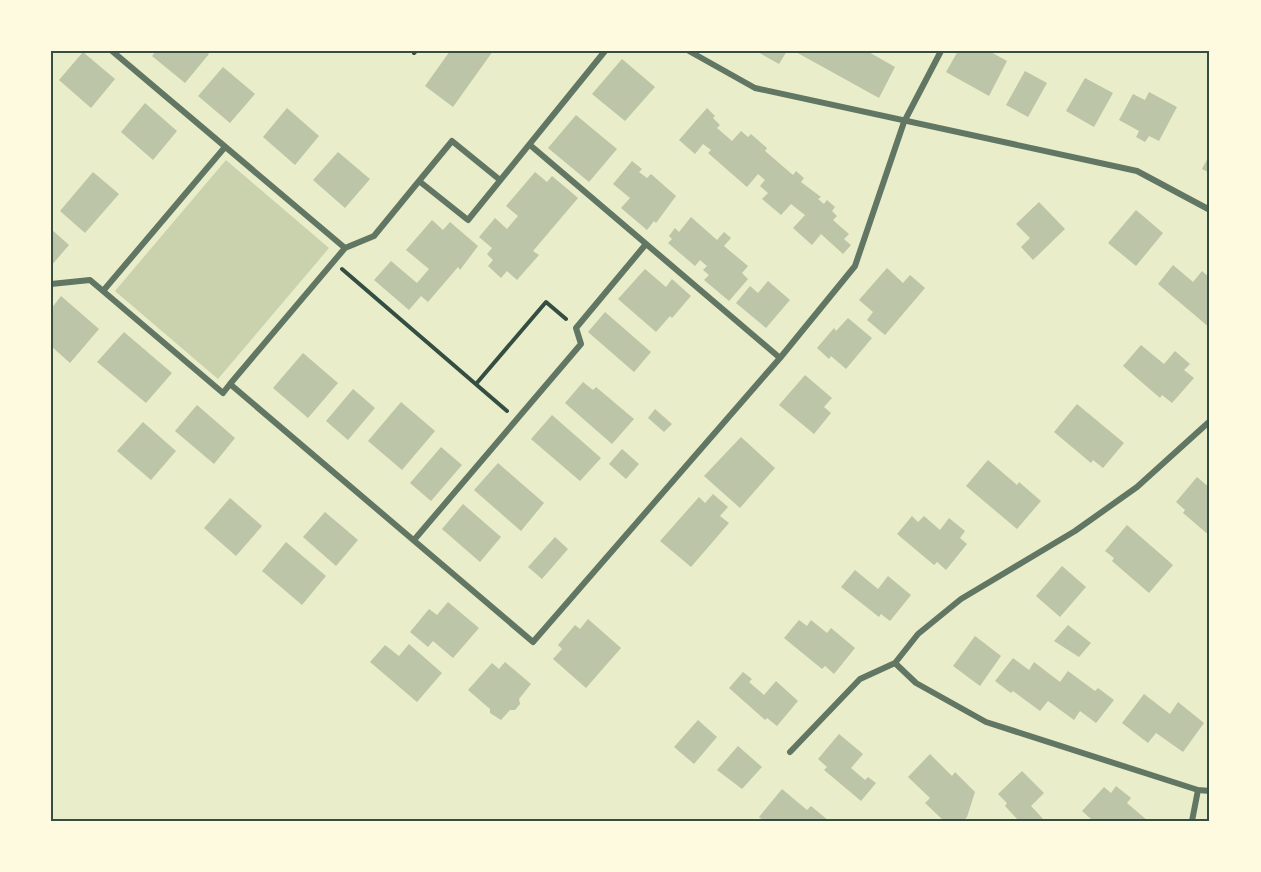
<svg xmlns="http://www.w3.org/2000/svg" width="1261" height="872" font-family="Inter,sans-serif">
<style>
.green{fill:#cad2ad}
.building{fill:#bcc5a7}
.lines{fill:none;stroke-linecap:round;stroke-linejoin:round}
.path{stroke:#344e41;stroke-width:4}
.minor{stroke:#617663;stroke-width:6}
.neatline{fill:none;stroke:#344e41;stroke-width:2}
</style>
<rect width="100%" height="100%" fill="#e9edc9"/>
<!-- green -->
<path class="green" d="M226,160L329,248L218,379L115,291Z"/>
<!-- building -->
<path class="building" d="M156,51H206L209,54L185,83L152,56Z
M450,51H493L453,107L425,86Z
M756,51H787L779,64Z
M794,51H867L895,67L879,98Z
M958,51H989L1007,61L989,96L946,72Z
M83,52L115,79L91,108L59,80Z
M622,59L655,87L625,121L592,94Z
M223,67L255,94L230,123L198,96Z
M1025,71L1047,83L1028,117L1006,105Z
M1085,78L1113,93L1094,127L1066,111Z
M1149,92L1177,107L1159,141L1149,136L1145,142L1136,137L1139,131L1119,120L1133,94L1145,100Z
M145,103L177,131L153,160L121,132Z
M287,108L319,136L295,165L263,137Z
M707,108L715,116L713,118L720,125L717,128L732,141L741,131L748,137L751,134L767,148L765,151L793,175L796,171L804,178L801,182L821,197L818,199L824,204L827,200L835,207L832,211L837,216L833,220L849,234L844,239L851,245L843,254L821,234L812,245L793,228L805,215L791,204L781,215L762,199L768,193L760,186L765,180L758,174L747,187L708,153L711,150L703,144L695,154L679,140Z
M576,115L617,149L589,182L548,148Z
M338,152L370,179L345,208L313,180Z
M1210,154V173L1202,169Z
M632,161L642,169L639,172L647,178L651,174L676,196L656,223L654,221L647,230L621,208L630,198L613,184Z
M93,172L119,194L85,233L60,211Z
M535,172L547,182L552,176L578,198L533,251L539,255L517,280L507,271L501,278L488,266L493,260L487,254L492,248L479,237L495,218L507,229L518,216L506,206Z
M1039,202L1065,229L1033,260L1021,247L1030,238L1016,224Z
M1136,210L1163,233L1136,266L1108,243Z
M691,217L717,240L724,232L731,238L724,246L748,266L742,273L748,279L729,301L704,280L709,275L703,270L707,266L700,260L695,266L668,243L672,239L669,236L675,228L679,232Z
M432,220L443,230L450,222L478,246L460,270L458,267L428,302L421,296L409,310L374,280L391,261L417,283L429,269L406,250Z
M51,229L69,245L51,266Z
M1173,265L1193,282L1202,271L1210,278V328L1158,284Z
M887,268L903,283L910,275L925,288L885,335L867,320L873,312L859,300Z
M645,269L666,287L672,279L691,296L672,318L670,316L656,332L618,299Z
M768,281L790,300L766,328L736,303L750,286L758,293Z
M61,296L99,329L70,363L51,346V309Z
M605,312L651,352L634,372L588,332Z
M848,318L872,338L846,369L831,356L829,359L817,348L834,328L836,331Z
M124,332L172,373L146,403L97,362Z
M1141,345L1164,364L1175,351L1190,364L1184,370L1194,378L1172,403L1162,395L1160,398L1123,366Z
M303,353L338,383L308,418L273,388Z
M805,375L832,398L824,407L831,413L814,434L779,405Z
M583,382L593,390L596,387L634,419L612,444L565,403Z
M353,389L375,408L348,440L326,421Z
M401,402L435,431L402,470L368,441Z
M1077,404L1124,443L1103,468L1093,460L1091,463L1054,432Z
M197,405L235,438L214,464L175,431Z
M655,409L672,424L664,432L648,418Z
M552,415L601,458L580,481L531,439Z
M143,422L176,451L151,480L117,451Z
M741,437L775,468L740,508L704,476Z
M441,447L462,465L431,501L410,483Z
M622,449L639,464L626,479L609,464Z
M988,460L1017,485L1019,482L1041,501L1017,529L966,486Z
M498,463L544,503L521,531L474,490Z
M1197,477L1210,488V536L1183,513L1185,510L1176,502Z
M713,494L728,507L720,516L729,523L691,567L660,541L699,497L705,503Z
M230,498L262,526L236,556L204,528Z
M463,504L501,537L480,562L442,529Z
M325,512L358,540L336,566L303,537Z
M912,516L918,522L924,516L940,530L949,518L965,531L960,538L967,544L946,570L937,562L934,565L897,534Z
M1127,525L1173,565L1149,593L1112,561L1114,558L1105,551Z
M555,537L568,549L542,579L528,567Z
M286,542L326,576L302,605L262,571Z
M1062,566L1086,587L1060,617L1036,596Z
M855,570L878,589L888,576L911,595L890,621L881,614L879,617L841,587Z
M448,602L479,628L453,658L433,641L428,647L410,632L429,609L437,615Z
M588,619L621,648L586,688L553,659L562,649L558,645L575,625L580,629Z
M799,620L807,626L811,620L827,633L831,628L855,648L834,674L825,666L822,669L784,638Z
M1068,625L1091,643L1079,657L1054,641Z
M975,636L1001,656L980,686L953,666Z
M409,644L442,673L417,702L370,662L385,645L399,656Z
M1013,658L1029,670L1034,662L1060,682L1068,671L1095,691L1098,688L1114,700L1096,723L1080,711L1074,720L1048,701L1040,711L1013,691L1011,693L995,681Z
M505,662L531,684L519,699L520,704L515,710H510L501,720L490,713V709L468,690L492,663L499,669Z
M743,672L752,679L749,682L764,695L776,681L798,701L777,726L767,718L765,720L729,688Z
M1144,694L1170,714L1178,702L1204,723L1183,752L1156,733L1148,743L1122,723Z
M698,720L717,737L694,764L674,747Z
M839,734L863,754L851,768L865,780L868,777L876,783L861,801L824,770L827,767L818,759Z
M738,746L762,767L742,789L717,770Z
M930,754L952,776L955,772L975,792L967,817L963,821H944L925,803L930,798L908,777Z
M1022,771L1044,793L1031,806L1045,821H1019L1005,806L1007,803L998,794Z
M1116,786L1131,798L1127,803L1148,821H1090L1091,819L1082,811L1104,787L1111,793Z
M782,789L807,810L811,806L829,821H764L759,817Z"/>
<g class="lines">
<!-- path -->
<path class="path" d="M414,53L416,51
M342,269L507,411
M476,384L546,302L566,319"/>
<!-- minor -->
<path class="minor" d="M112,51L345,248
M605,51L468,220L419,181L374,236L345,248L230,384L533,642L780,358L855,266L904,122L941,51
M689,51L755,88L1137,171L1210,210
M530,145L780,358
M225,147L103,291L223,393L230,384
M419,181L452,141L500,180
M51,284L90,280L103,291
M414,540L581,344L576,328L646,244
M895,663L916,683L986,722L1198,790L1210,791
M790,752L860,679L895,663L918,634L961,599L1075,531L1137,487L1210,421
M1192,821L1198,790"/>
</g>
<!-- border -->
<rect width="1261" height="872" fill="none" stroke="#fefae0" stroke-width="105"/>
<rect x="52" y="52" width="1156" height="768" class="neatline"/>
</svg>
